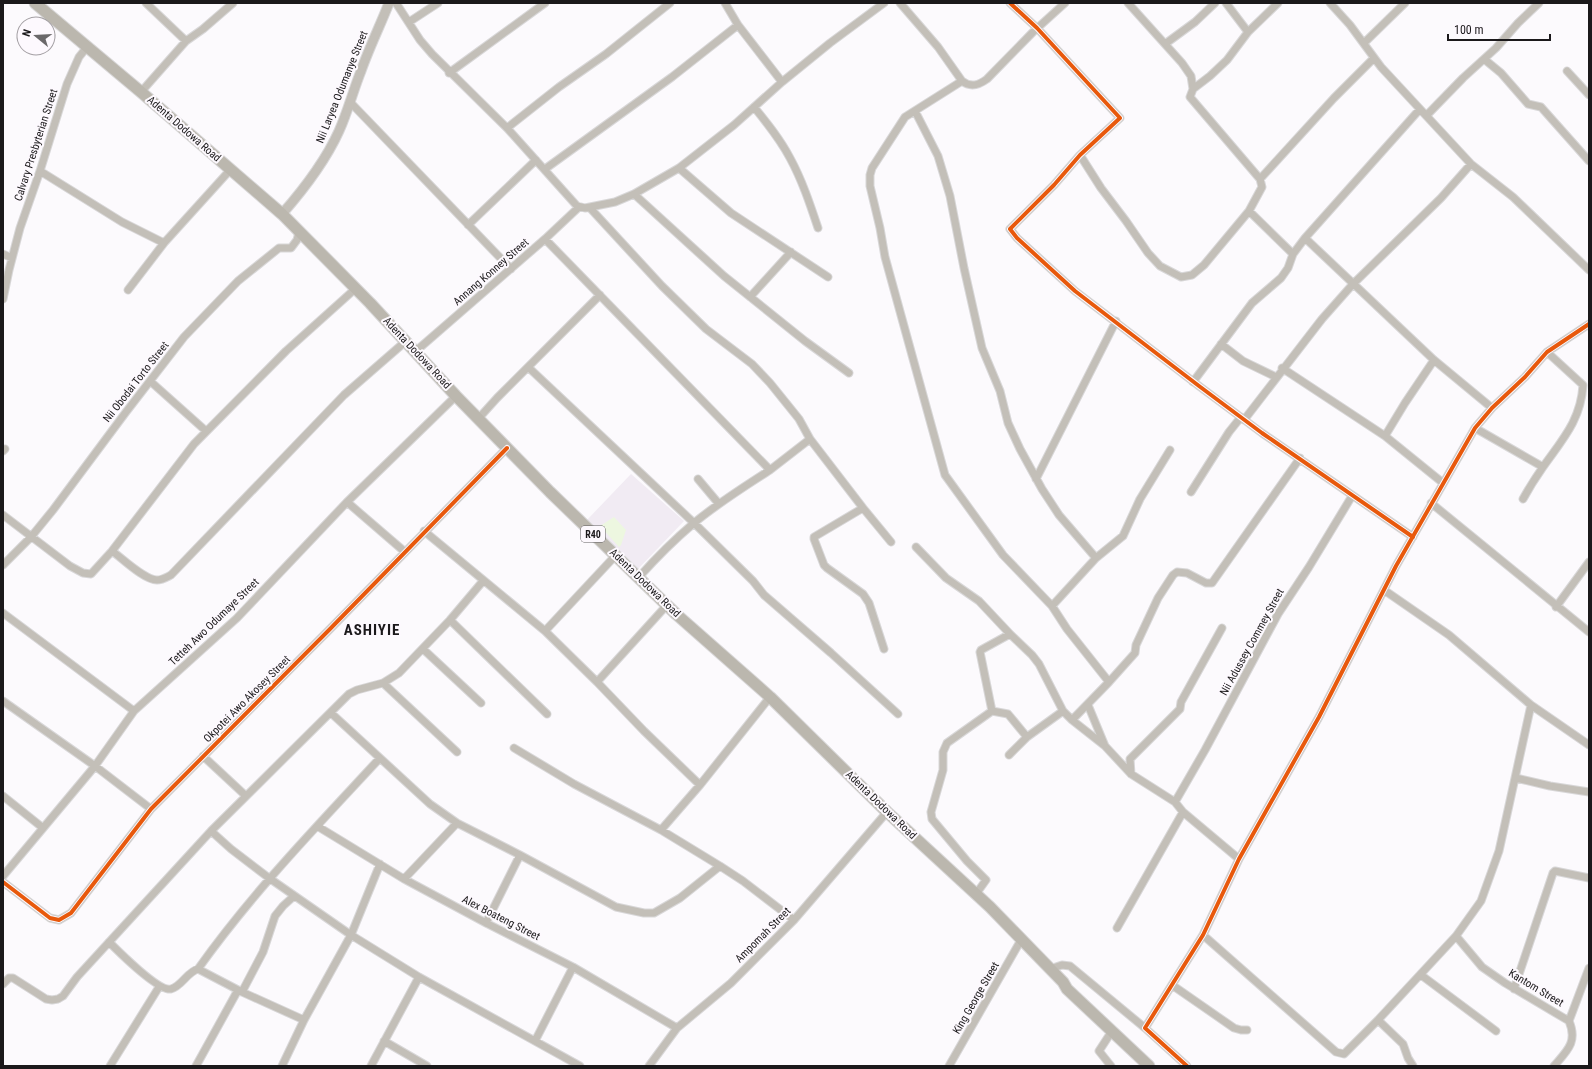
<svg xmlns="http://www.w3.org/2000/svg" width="1592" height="1069" font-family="'Roboto Condensed',sans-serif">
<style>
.built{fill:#f1ebf3}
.green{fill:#edf7e0}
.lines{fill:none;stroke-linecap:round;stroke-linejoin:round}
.minor-casing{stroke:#d8d7d8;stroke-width:9}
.tertiary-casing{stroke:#d8d7d8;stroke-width:11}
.primary-casing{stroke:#d8d7d8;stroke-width:13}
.minor{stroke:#c3bfb8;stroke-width:7}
.tertiary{stroke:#c3bfb8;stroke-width:9}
.primary{stroke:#bbb7ae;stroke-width:11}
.cycleway-casing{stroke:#fdf9fe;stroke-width:6}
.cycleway{stroke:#e8590c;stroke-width:4}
.labels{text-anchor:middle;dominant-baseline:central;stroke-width:4;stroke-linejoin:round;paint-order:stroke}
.shield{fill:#fdf9fe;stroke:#5f5c5f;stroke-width:1}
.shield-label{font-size:10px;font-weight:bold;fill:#1b191b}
.street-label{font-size:11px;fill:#1b191b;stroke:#fdf9fe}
.district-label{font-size:15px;font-weight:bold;letter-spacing:1px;fill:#1b191b;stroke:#fdf9fe}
</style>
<rect width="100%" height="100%" fill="#fcfafd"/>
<!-- built -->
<path class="built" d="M631,474L684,521L638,569L587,520Z"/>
<!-- green -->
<path class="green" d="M614,517L626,530L621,545L619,547L600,526Z"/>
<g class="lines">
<!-- minor casing -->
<g class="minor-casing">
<path id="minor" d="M146,3L186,41
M396,3L420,40L432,54L507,128L577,206L585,208L615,202L634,194L679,168L734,125L782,82L830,43L884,3
M725,3L738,25L782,82
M900,3L938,47L962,81C971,88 979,85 987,79L1033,32L1065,3
M1010,3L1037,28L1120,118L1080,155L1054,185L1010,229L1017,238L1075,291L1199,386L1262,433L1413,537
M1128,3L1182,63L1191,76L1193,89L1190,97L1260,179
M1226,3L1248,32
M1330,3L1350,25L1381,67L1471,164L1513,197L1589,270
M409,22L438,3
M1364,43L1405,3
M1165,44L1195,22L1215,3
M1484,59L1501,73L1528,104L1541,107L1589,161
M1567,71L1589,95
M449,73L545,3
M962,81L905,117L872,168L870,175V186L880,228L885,257L945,475L1003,555L1052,606L1067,629L1109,682
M1193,89L1210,76L1227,60L1248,32L1278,3
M141,92L186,41L203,29L233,3
M350,102L511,269
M754,107C767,123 780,139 790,158C802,180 810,204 818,228
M915,111L938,156L950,196L964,268L982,348L1000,391L1008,423L1020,449L1042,489L1059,515L1096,558
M1427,115L1463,78L1496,48L1518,23L1539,3
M507,128L559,87L606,54L670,3
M1080,155L1101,188L1126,221L1148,253L1160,266L1181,277L1192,275L1204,265L1249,211L1262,187L1260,179L1334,98L1374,58
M679,168L731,213L828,277
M545,169L672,77L738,25
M40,171L122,222L164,243L128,290
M634,194L724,276L805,341L849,373
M590,208L662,286L706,329L752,364L770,383L799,419L810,439L770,470
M1249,211L1293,254L1305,238L1420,109
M468,225L536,160
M1305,238L1434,360L1492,408
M545,239L770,470C744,487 718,503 694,523C674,540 656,558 639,577
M164,243L231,169
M3,254L12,258
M750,297L791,252
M3,299L9,270L20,228L40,171L67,84L79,57L87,47
M1221,344L1243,361L1276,377
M416,351L545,239L579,207
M528,367L694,523L753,581L764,595L831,653L898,714
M1282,368L1385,436L1443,483
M150,381L206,431
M1193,382L1252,303L1281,278L1288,268L1293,254
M478,419L497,398L600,295
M1244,420L1322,319L1353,284L1441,198L1471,164
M1475,428L1543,467
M1385,436L1405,403L1434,360
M810,439L863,508L891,542
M3,451L5,449
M698,479L719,504
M1036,479L1116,321
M1191,492L1229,432L1241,417
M1523,499C1529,488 1536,477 1543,467C1562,440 1581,420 1583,385L1547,352
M347,502L405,552
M1431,503L1589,632
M863,508L814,537V539L824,565L827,568L863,594L869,603L884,649
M3,515L70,566L83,573L91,574L112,551L194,444L286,351L355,289
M424,531L545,631L597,682L644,731L700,785
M916,547L946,578L979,601L1010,634
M112,551C122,558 144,580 157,580C162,580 167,577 171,575L344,395L406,341
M3,565L31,537L53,510L126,412L184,337L238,281L279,248H291L297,240L299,232
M1384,590L1449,635L1531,705L1589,745
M1052,606L1096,558L1123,536L1140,499L1170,450
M1556,607L1589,562
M3,613L134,711
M450,620L547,714
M545,631L616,555
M423,649L481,703
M597,682L667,605
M383,683L457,752
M3,701L95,766L151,809
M1088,705L1105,746L1131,774L1175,802L1183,812L1239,859
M331,713L430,804L457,823L520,855L616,907L644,913H654L680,898L720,866
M1072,720L1109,682L1135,653L1136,645L1158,598L1173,575L1177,572L1187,573L1206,583H1212L1300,458
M1027,737L1008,714L992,711L980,652L981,650L1010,634L1032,655L1039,664L1063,711L1072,720L1105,746
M514,748L574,784L661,830L720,866L743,881L794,920
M1009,755L1027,737L1063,711
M203,756L246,796
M1131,774L1130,759L1180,709L1181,702L1222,628
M1516,778L1550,786L1589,792
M3,796L43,828
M1175,802L1205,750L1278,614L1309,567L1352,496
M317,826L404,879L486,923L573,967L677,1028
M661,830L700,785L770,697
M211,831L231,849L269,878L351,935L419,977L580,1066
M3,876L95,766L134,711L237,618L347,502L456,396
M404,879L457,823
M3,882L50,918L59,920L71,913L151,809L329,630L507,448
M976,894L986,880L967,861L932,819L931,812L943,770V752L947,743L992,711
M486,923L520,855
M1117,928L1183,812
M1203,935L1336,1052L1344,1054L1378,1020L1456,936L1481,901L1499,851L1531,705
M1456,936L1482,967L1505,983L1569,1021C1578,1042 1567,1051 1554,1066
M109,942C119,952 159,992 171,989C182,986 187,972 198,969
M1050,969L1062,965L1070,966L1145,1028
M1421,975L1496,1031
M3,984L9,978H13L46,999L52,1000L58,999L63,996L77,977L211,831L349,694L357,690L383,683L399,673L450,620L483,581
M1172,985L1234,1028L1241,1030H1247
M1514,989L1553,873L1555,871L1589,878
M242,992L263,952L275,916L283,906L294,896
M304,1020L242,992L198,969C252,893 317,826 380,758
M1378,1020L1403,1044L1408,1058L1413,1066
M1569,1021L1589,968
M384,1041L427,1066
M535,1041L573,967
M110,1066L159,987
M196,1066L238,990
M282,1066L304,1020L351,935L380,864
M371,1066L419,977
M649,1066L677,1028L731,983L794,920L887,812
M949,1066L1021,940
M1111,1066L1099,1051L1112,1031
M1187,1066L1145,1028L1203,935L1239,859L1319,717L1396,566L1475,428L1492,408L1525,377L1547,352L1589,324"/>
</g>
<!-- tertiary casing -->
<g class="tertiary-casing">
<path id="tertiary" d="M282,214C304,189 325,162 339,131C348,111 353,91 361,71C369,48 380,26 389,3"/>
</g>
<!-- primary casing -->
<g class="primary-casing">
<path id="primary" d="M35,3L141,92L282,214L370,303L456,396L550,492L676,614L770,697L887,812L990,907L1063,982L1067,989L1149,1066"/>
</g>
<!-- minor -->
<use href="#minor" class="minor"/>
<!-- tertiary -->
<use href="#tertiary" class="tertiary"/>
<!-- primary -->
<use href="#primary" class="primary"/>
<!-- cycleway casing -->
<g class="cycleway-casing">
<path id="cycleway" d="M1010,3L1037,28L1120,118L1080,155L1054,185L1010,229L1017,238L1075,291L1199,386L1262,433L1413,537
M3,882L50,918L59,920L71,913L151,809L329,630L507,448
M1187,1066L1145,1028L1203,935L1239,859L1319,717L1396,566L1475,428L1492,408L1525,377L1547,352L1589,324"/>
</g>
<!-- cycleway -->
<use href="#cycleway" class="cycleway"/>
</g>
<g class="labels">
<!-- shield labels -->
<rect class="shield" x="581" y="526" width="24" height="16" rx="3"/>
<g class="shield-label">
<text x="593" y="534">R40</text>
</g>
<!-- street labels -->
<g class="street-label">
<text transform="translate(342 87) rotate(-68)">Nii Laryea Odumanye Street</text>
<text transform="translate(184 129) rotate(41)">Adenta Dodowa Road</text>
<text transform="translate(36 145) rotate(-72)">Calvary Presbyterian Street</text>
<text transform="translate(491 272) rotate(-41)">Annang Konney Street</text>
<text transform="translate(417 353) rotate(47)">Adenta Dodowa Road</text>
<text transform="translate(136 382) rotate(-52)">Nii Obodai Torto Street</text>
<text transform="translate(645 583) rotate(44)">Adenta Dodowa Road</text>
<text transform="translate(214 622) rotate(-44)">Tetteh Awo Odumaye Street</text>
<text transform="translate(1252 642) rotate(-61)">Nii Adussey Commey Street</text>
<text transform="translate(247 699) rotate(-45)">Okpotei Awo Akosey Street</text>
<text transform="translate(881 805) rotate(44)">Adenta Dodowa Road</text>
<text transform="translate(501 918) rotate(27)">Alex Boateng Street</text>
<text transform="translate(763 935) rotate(-45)">Ampomah Street</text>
<text transform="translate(1536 988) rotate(31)">Kantom Street</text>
<text transform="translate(976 998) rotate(-60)">King George Street</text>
</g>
<!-- district labels -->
<g class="district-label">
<text x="372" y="630">ASHIYIE</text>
</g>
</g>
<!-- border -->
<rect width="1592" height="1069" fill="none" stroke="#1b191b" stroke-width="8"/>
<!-- north arrow -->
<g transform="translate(36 36) rotate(288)"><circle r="19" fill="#fdf9fe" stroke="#a39fa3"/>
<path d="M0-3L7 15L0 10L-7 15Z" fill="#6a686a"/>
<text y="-6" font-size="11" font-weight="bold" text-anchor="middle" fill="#1b191b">N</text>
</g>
<!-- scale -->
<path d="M1448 34v6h102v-6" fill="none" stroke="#1b191b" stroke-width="2"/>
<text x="1454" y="34" font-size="12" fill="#1b191b" stroke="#fdf9fe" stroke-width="3" paint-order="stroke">100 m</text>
</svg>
